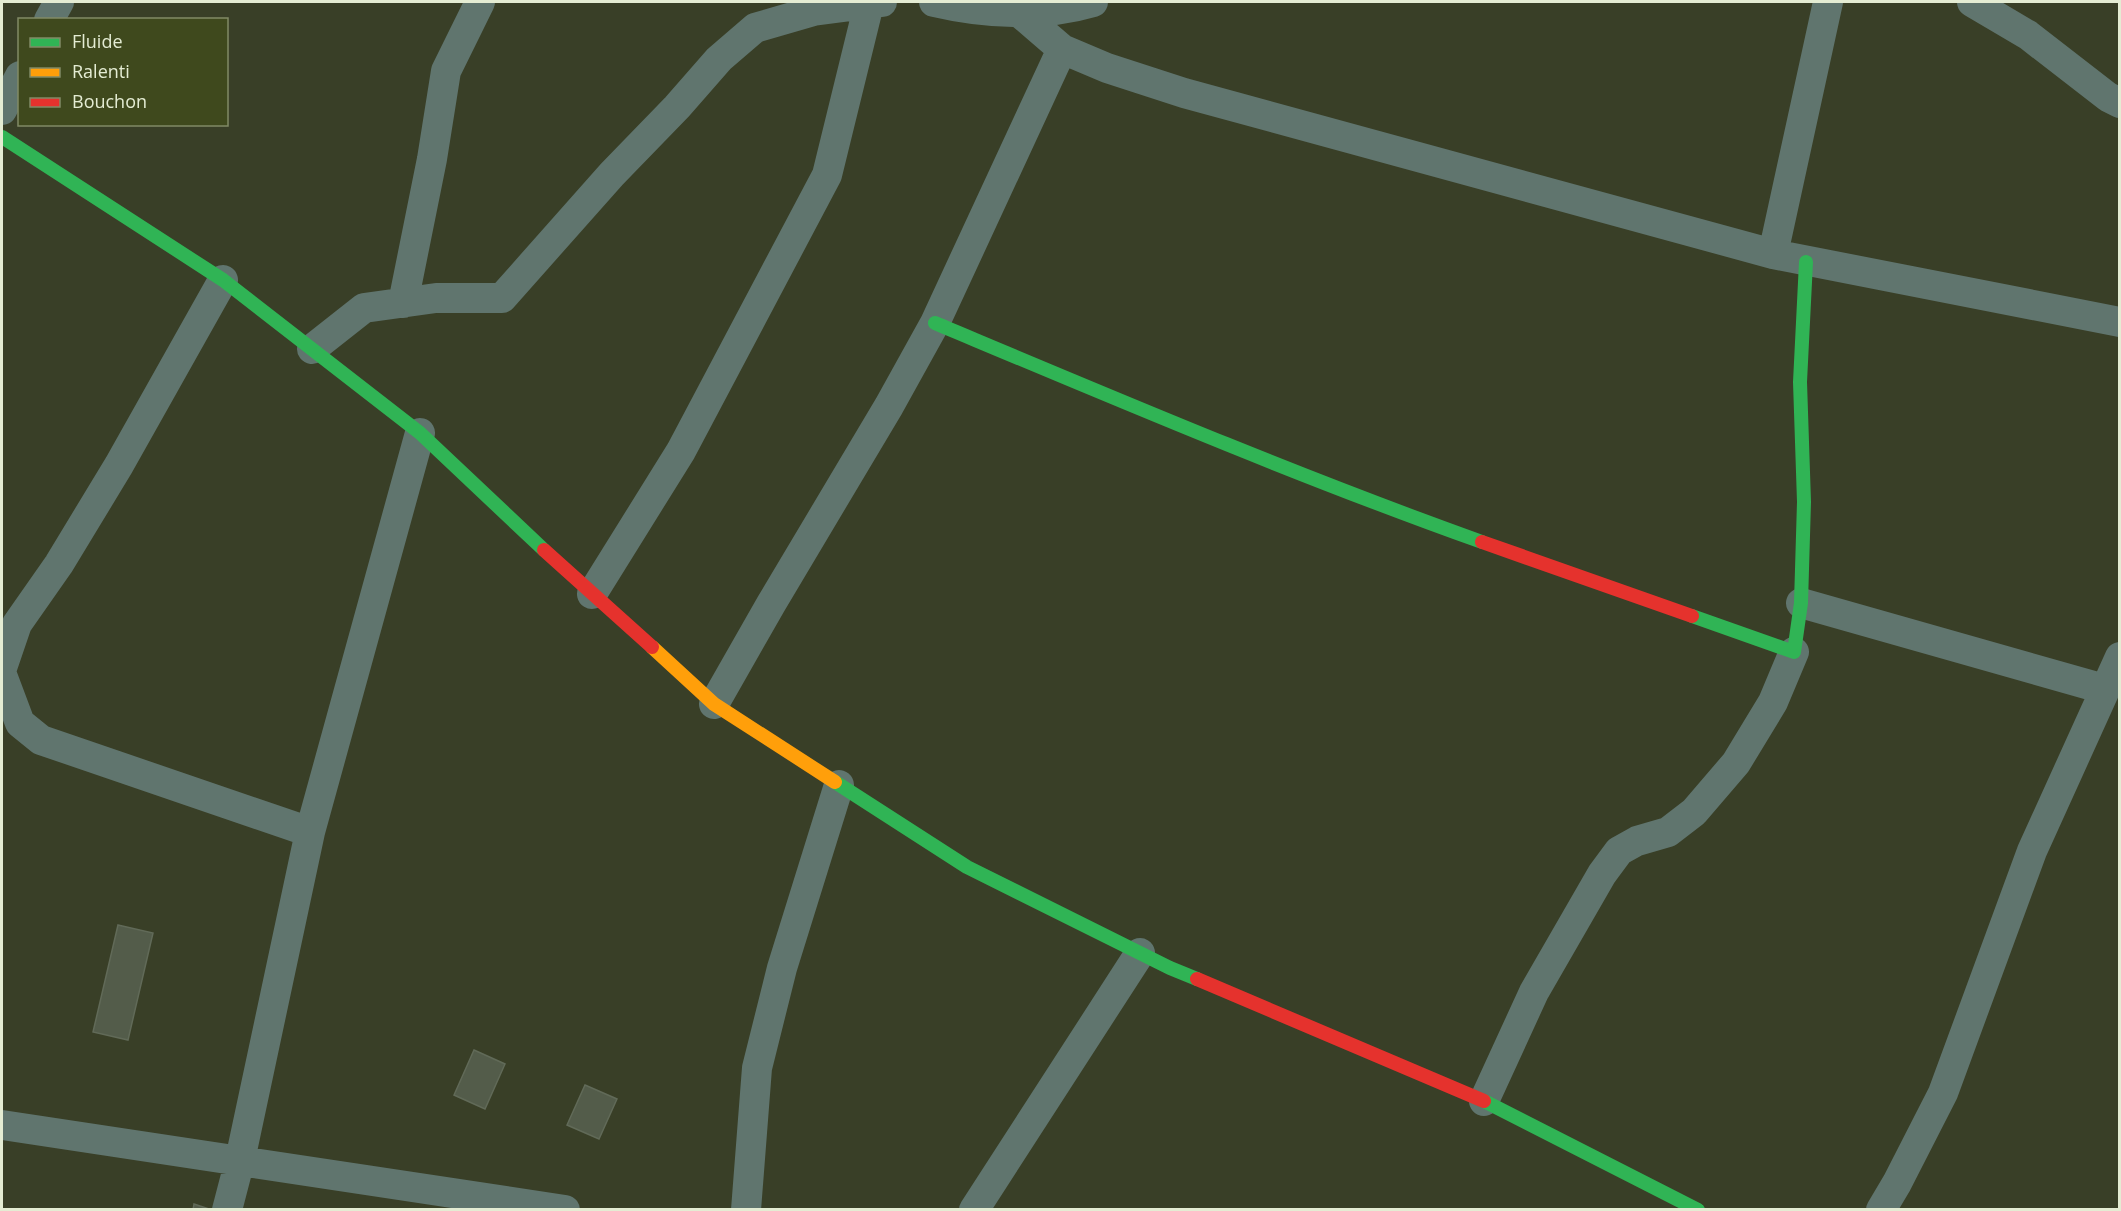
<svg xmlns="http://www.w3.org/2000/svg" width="2121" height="1211" font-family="'Open Sans',sans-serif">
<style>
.building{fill:#535c4a;stroke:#616a58;stroke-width:1.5}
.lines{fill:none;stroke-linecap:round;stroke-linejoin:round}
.street{stroke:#60756e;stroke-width:30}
.fast{stroke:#30b455;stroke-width:14}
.slow{stroke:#ff9f0a;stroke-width:14}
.jam{stroke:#e5322d;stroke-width:14}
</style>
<rect width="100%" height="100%" fill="#393f27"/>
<!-- building -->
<path class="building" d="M118,925L153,933L128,1040L93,1032Z
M474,1050L505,1064L485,1109L454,1095Z
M585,1085L617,1099L599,1139L567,1125Z
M194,1204L212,1210H193Z"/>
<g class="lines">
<!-- street -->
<path class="street" d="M934,2C985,14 1042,17 1093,2
M1972,2L2028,35L2108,97L2120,103
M1020,13L1062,49L1107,68L1184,93L1773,254L2120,322
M49,20L59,2
M2,110L20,76
M1773,254L1828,2
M403,303L432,159L446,71L480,2
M312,349L364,308L436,298H502L612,174L677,107L719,59L755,28L813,11L882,2
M592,594L681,451L827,175L869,4
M1801,603L2104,689
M2,668L17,624L59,564L119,465L223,280
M2,675L20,723L41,740L310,832
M714,704L771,604L889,406L935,323L1062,49
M1484,1101L1534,992L1602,874L1619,851L1637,841L1668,832L1694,812L1736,763L1773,702L1794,652
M2,1125L565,1210
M227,1210L240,1160L310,832L420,433
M746,1210L757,1068L782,968L839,785
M974,1210L1140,953
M1881,1210L1897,1183L1943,1093L2032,851L2120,657"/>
<!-- fast -->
<path class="fast" d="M2,137L223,280L420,433L544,550
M935,323C1116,399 1297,476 1482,542
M1692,616L1794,652L1801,603L1804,502L1800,382L1806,262
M835,782L967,867L1170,968L1197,979
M1484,1101L1698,1210"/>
<!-- slow -->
<path class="slow" d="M652,647L714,704L835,782"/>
<!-- jam -->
<path class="jam" d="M1482,542L1692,616
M544,550L652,647
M1197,979L1484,1101"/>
</g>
<!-- border -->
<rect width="2121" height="1211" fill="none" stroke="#e4ecd3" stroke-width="6"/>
<!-- legend -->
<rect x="18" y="18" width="210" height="108" fill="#3f491d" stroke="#818a66" stroke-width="1.5"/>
<rect x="30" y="38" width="30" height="9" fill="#30b455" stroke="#818a66" stroke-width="1.5"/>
<text x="72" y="48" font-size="18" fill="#e4ecd3">Fluide</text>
<rect x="30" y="68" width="30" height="9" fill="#ff9f0a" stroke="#818a66" stroke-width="1.5"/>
<text x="72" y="78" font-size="18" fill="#e4ecd3">Ralenti</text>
<rect x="30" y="98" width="30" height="9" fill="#e5322d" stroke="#818a66" stroke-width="1.5"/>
<text x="72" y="108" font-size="18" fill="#e4ecd3">Bouchon</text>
</svg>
